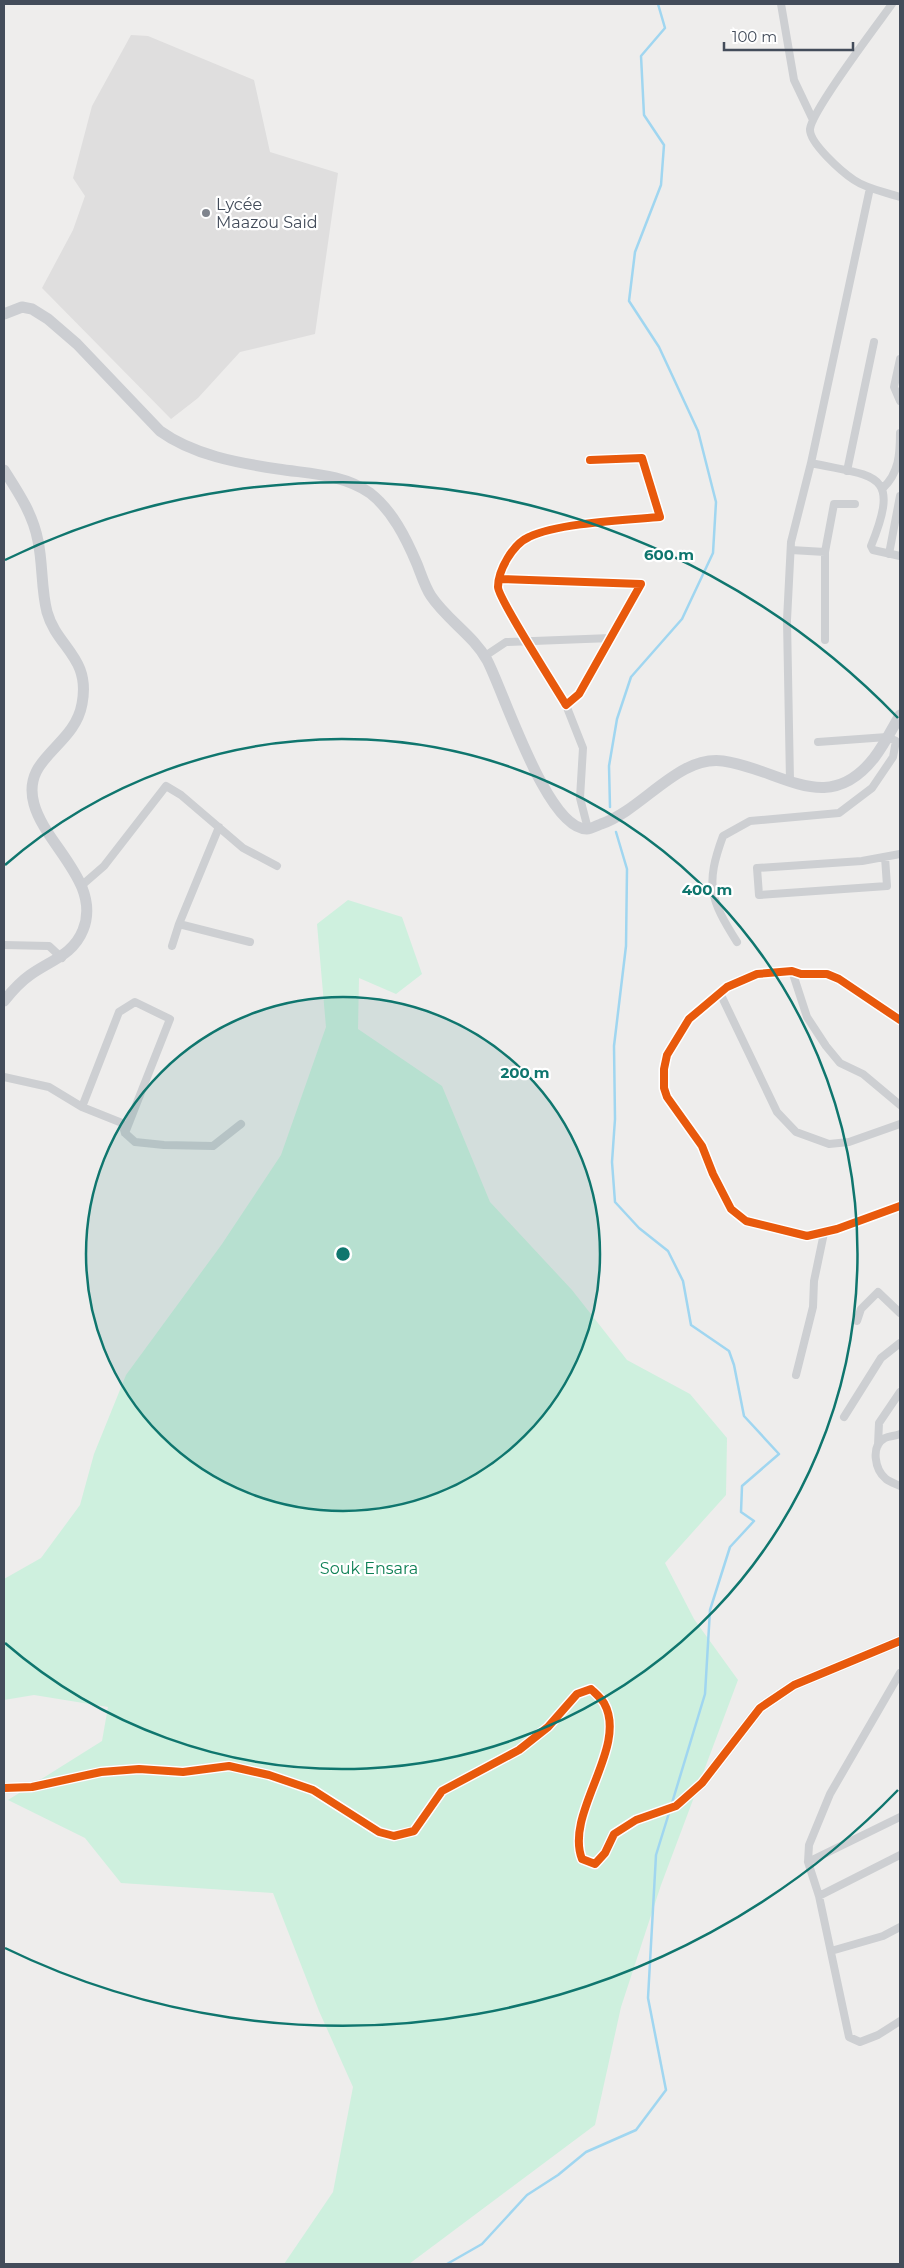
<svg xmlns="http://www.w3.org/2000/svg" width="904" height="2268" font-family="Montserrat,sans-serif">
<style>
.education{fill:#dfdede}
.green{fill:#cef0de}
.lines{fill:none;stroke-linecap:round;stroke-linejoin:round}
.stream{stroke:#a0d6f0;stroke-width:2.5}
.street{stroke:#cdcfd2;stroke-width:8}
.secondary{stroke:#ccced2;stroke-width:11}
.cycleway-casing{stroke:#fff;stroke-width:11}
.cycleway{stroke:#e8590c;stroke-width:8}
.ring{fill:none;stroke:#0f766e;stroke-width:2.5}
.poi-dot{fill:#7f848d;stroke:#fff;stroke-width:2}
.labels{text-anchor:middle;dominant-baseline:central;stroke-width:4.5;stroke-linejoin:round;paint-order:stroke}
.poi-label{font-size:16px;fill:#434c5a;stroke:#fff;text-anchor:start}
.park-label{font-size:16px;fill:#0f8055;stroke:#fff}
.centre{fill:#0f766e;stroke:#fff;stroke-width:2.5}
.ring-label{font-size:15px;text-anchor:middle;font-weight:bold;fill:#0f766e;stroke:#fff;stroke-width:4.5;stroke-linejoin:round;paint-order:stroke}
</style>
<rect width="100%" height="100%" fill="#eeedec"/>
<!-- education -->
<path class="education" d="M131,35L148,36L254,80L270,152L338,173L315,334L240,352L198,398L171,419L42,288L73,230L85,196L73,178L92,106Z"/>
<!-- green -->
<path class="green" d="M348,900L402,917L422,974L396,994L359,978L358,1029L442,1086L490,1202L572,1290L627,1360L690,1394L727,1438L726,1495L665,1563L694,1619L738,1680L661,1885L621,2007L595,2125L409,2264H284L333,2192L353,2087L319,2011L273,1893L121,1883L85,1838L8,1800L102,1741L108,1707L34,1695L4,1700V1579L41,1558L80,1505L94,1454L126,1375L222,1244L281,1155L326,1027L317,924Z"/>
<g class="lines">
<!-- stream -->
<path class="stream" d="M610,807L609,766L617,719L631,677L682,619L713,553L716,502L698,431L659,347L629,301L635,252L661,185L664,145L644,115L641,56L665,28L658,4
M616,832L627,869L626,946L614,1046L615,1119L612,1162L615,1202L639,1228L668,1251L683,1281L691,1325L729,1351L734,1365L744,1416L779,1454L742,1486L741,1512L754,1521L730,1547L710,1610L705,1694L672,1803
M447,2264L482,2244L527,2195L558,2175L586,2152L636,2130L666,2090L648,1998L656,1855L669,1813"/>
<!-- street -->
<path class="street" d="M781,4L794,80L813,120
M892,4C877,25 812,110 810,129C809,143 842,172 854,180C867,189 885,192 900,197
M900,359L894,387L900,401
M811,463C874,477 902,470 871,546L873,550L900,556
M847,471L874,342
M883,488C899,473 900,454 900,433
M791,550L825,552
M889,554L900,496
M500,579L641,584L579,694L566,705C556,688 498,598 498,587C498,570 513,544 529,537C557,523 626,520 660,517L642,458L590,460
M825,640V552L834,504H855
M485,656L506,642L611,638
M566,705L583,748L580,798L588,829
M790,781L787,620L791,542L811,463L870,188
M885,857L887,886L759,895L757,868L862,861L900,854
M81,886L104,866L166,786L181,795L243,848L277,866
M179,924L250,942
M737,942C710,899 705,885 723,836L750,821L839,813L872,788L893,757L896,741L887,737L818,742
M4,945L49,946L62,958
M172,946L179,924L219,827
M792,971L807,1017L826,1046L840,1063L863,1074L900,1105
M720,993L777,1112L796,1132L829,1144L849,1142L900,1124
M900,1020L839,979L827,974H801L792,971L757,974L727,987L689,1019L667,1055L664,1069V1088L667,1097L702,1146L713,1174L731,1209L746,1221L807,1236L837,1229L900,1206
M4,1077L49,1087L82,1107L122,1123L125,1133L135,1142L164,1145L213,1146L241,1124
M82,1107L119,1012L135,1002L170,1019L125,1133
M857,1321L861,1309L878,1292L900,1313
M796,1375L813,1307L814,1281L824,1233
M844,1417L881,1358L900,1343
M900,1434C896,1436 889,1436 885,1438C870,1446 875,1470 886,1479C890,1482 896,1484 900,1486
M878,1445L879,1423L900,1392
M900,1673L830,1794L809,1845L808,1862L819,1896L849,2037L860,2042L878,2035L900,2021
M808,1862L900,1817
M819,1896L900,1855
M831,1951L883,1936L900,1927"/>
<!-- secondary -->
<path class="secondary" d="M4,314L22,307L32,309L48,319L77,344L160,431C193,455 238,463 278,469C310,474 343,474 370,493C392,510 406,538 417,564C421,574 425,587 431,596C447,620 473,635 487,660C504,692 547,830 587,829C591,829 596,826 601,824C644,809 678,755 723,761C781,769 827,818 874,758C884,745 892,729 900,715
M4,470C18,492 33,514 38,541C43,564 41,589 47,612C57,648 91,657 82,704C74,748 21,757 34,804C45,845 102,883 83,930C73,955 51,960 30,975C20,982 12,991 4,1001
M4,1788L32,1787L101,1772L139,1769L183,1772L229,1766L269,1775L313,1790L379,1832L394,1836L414,1831L442,1791L519,1750L548,1727L577,1694L591,1689C595,1693 601,1698 604,1703C629,1747 564,1813 582,1859L595,1864L605,1853L614,1834L636,1820L676,1806L702,1783L760,1708L794,1685L900,1641"/>
<!-- cycleway casing -->
<g class="cycleway-casing">
<path id="cycleway" d="M500,579L641,584L579,694L566,705C556,688 498,598 498,587C498,570 513,544 529,537C557,523 626,520 660,517L642,458L590,460
M900,1020L839,979L827,974H801L792,971L757,974L727,987L689,1019L667,1055L664,1069V1088L667,1097L702,1146L713,1174L731,1209L746,1221L807,1236L837,1229L900,1206
M4,1788L32,1787L101,1772L139,1769L183,1772L229,1766L269,1775L313,1790L379,1832L394,1836L414,1831L442,1791L519,1750L548,1727L577,1694L591,1689C595,1693 601,1698 604,1703C629,1747 564,1813 582,1859L595,1864L605,1853L614,1834L636,1820L676,1806L702,1783L760,1708L794,1685L900,1641"/>
</g>
<!-- cycleway -->
<use href="#cycleway" class="cycleway"/>
</g>
<!-- distance rings -->
<circle cx="343" cy="1254" r="257" fill="#0f766e" fill-opacity=".12"/>
<g class="ring">
<circle cx="343" cy="1254" r="257"/>
<path d="M5 865A515 515 0 1 1 5 1643"/>
<path d="M898 1790A772 772 0 0 1 5 1948M5 560A772 772 0 0 1 898 718"/>
</g>
<!-- markers -->
<circle class="poi-dot" cx="206" cy="213" r="5"/>
<g class="labels">
<!-- poi labels -->
<g class="poi-label">
<text x="216" y="204">Lycée<tspan x="216" dy="18">Maazou Said</tspan></text>
</g>
<!-- park labels -->
<g class="park-label">
<text x="369" y="1568">Souk Ensara</text>
</g>
</g>
<circle cx="343" cy="1254" r="8" class="centre"/>
<g class="ring-label">
<text x="669" y="560">600 m</text>
<text x="707" y="895">400 m</text>
<text x="525" y="1078">200 m</text>
</g>
<!-- border -->
<rect width="904" height="2268" fill="none" stroke="#434c5a" stroke-width="10"/>
<!-- scale -->
<path d="M724 42v8h129v-8" fill="none" stroke="#434c5a" stroke-width="2.5"/>
<text x="732" y="42" font-size="15" fill="#434c5a" stroke="#ffffff" stroke-width="4" paint-order="stroke">100 m</text>
</svg>
